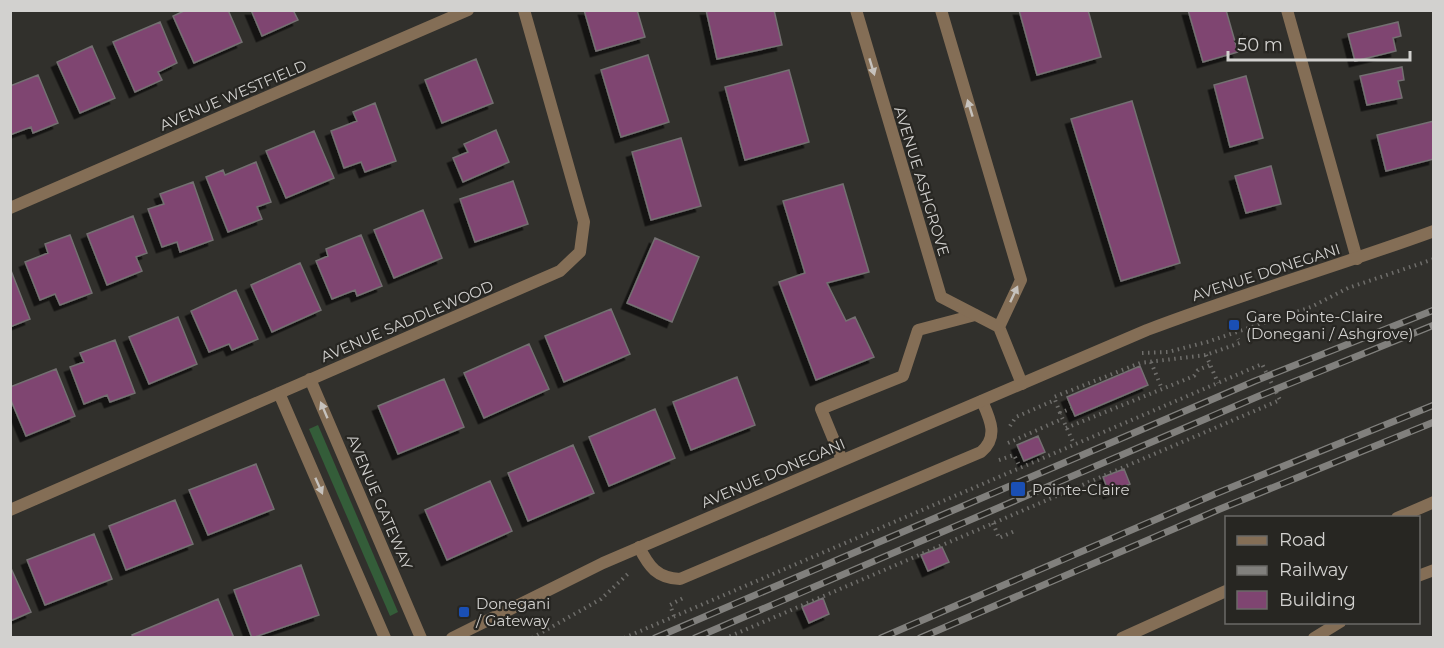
<svg xmlns="http://www.w3.org/2000/svg" width="1444" height="648" font-family="Montserrat,sans-serif">
<style>
.green{fill:#345d39}
.building{fill:#7f4571;stroke:#747072;stroke-width:1.5;filter:url(#shadow)}
.lines{fill:none;stroke-linecap:round;stroke-linejoin:round}
.path{stroke:#6f6e6b;stroke-width:4;stroke-dasharray:1.5 4.5;stroke-linecap:butt}
.service{stroke:#846e56;stroke-width:12}
.minor{stroke:#846e56;stroke-width:12}
.tertiary{stroke:#846e56;stroke-width:12}
.rail-casing{stroke:#81807d;stroke-width:7}
.rail{stroke:#272622;stroke-width:4.5;stroke-dasharray:14;stroke-linecap:butt}
.oneway{fill:#c6c2bd}
.transit-dot{fill:#1a4fb4;stroke:#272622;stroke-width:2}
.labels{text-anchor:middle;dominant-baseline:central;stroke-width:4.5;stroke-linejoin:round;paint-order:stroke}
.street-label{font-size:15px;fill:#d2d1cf;stroke:#272622}
.poi-label{font-size:15px;fill:#d2d1cf;stroke:#272622;text-anchor:start}
</style>
<defs>
<filter id="shadow"><feDropShadow dx="-5.5" dy="5.5" stdDeviation="0" flood-color="#0009"/></filter>
</defs>
<rect width="100%" height="100%" fill="#31302c"/>
<!-- green -->
<path class="green" d="M318,425L398,612L390,616L309,429Z"/>
<!-- building -->
<path class="building" d="M186,10H228L242,42L194,63L173,16Z
M251,10H293L298,20L262,36Z
M584,10H637L645,37L596,51Z
M706,10H774L782,45L717,59Z
M1019,10H1088L1101,57L1037,75Z
M1188,10H1226L1238,52L1203,62Z
M160,22L177,63L158,72L162,80L135,92L113,42Z
M1398,22L1401,36L1393,38L1396,51L1355,61L1348,34Z
M92,46L115,98L80,113L57,62Z
M648,55L669,122L621,137L601,70Z
M476,59L493,103L442,123L425,80Z
M1402,67L1404,80L1398,81L1402,98L1367,105L1360,76Z
M789,70L809,142L745,160L725,87Z
M38,75L58,123L33,133L31,127L10,135V86Z
M1246,76L1263,138L1230,147L1214,85Z
M1132,101L1180,263L1121,281L1071,119Z
M375,103L396,161L365,172L361,162L344,168L331,131L357,121L353,112Z
M1434,121V159L1386,171L1377,135Z
M496,130L509,162L463,182L453,158L468,152L464,144Z
M314,131L334,178L286,198L266,151Z
M681,138L701,206L651,220L632,152Z
M256,162L271,202L257,207L262,219L228,232L206,177L223,170L225,175Z
M1271,166L1281,204L1246,213L1235,176Z
M513,181L528,224L475,242L460,199Z
M193,182L213,240L180,252L177,242L162,247L148,209L164,204L160,194Z
M843,184L869,272L827,283L846,321L855,317L874,357L816,380L779,282L805,273L783,201Z
M423,210L442,258L394,278L374,230Z
M133,216L147,253L136,257L142,271L107,285L87,234Z
M70,235L92,293L60,305L55,294L40,300L25,262L48,253L45,244Z
M361,235L382,286L357,296L355,290L332,299L316,261L328,256L326,249Z
M655,238L699,257L672,322L627,303Z
M300,263L321,310L272,332L251,285Z
M10,268L30,319L10,327Z
M236,290L258,339L232,350L229,344L209,352L191,311Z
M611,309L630,354L564,382L545,336Z
M178,317L197,364L149,384L129,337Z
M115,340L135,393L110,402L107,395L84,404L70,367L84,362L80,353Z
M529,344L549,389L484,418L464,373Z
M1140,366L1148,385L1075,416L1067,397Z
M56,369L75,416L26,436L10,398V387Z
M737,377L755,425L691,450L673,402Z
M444,379L464,427L398,454L378,406Z
M655,409L675,458L609,486L589,437Z
M1038,436L1045,452L1024,461L1017,445Z
M573,445L594,493L528,521L508,473Z
M256,464L274,509L208,535L189,490Z
M1124,469L1130,484L1109,493L1103,477Z
M490,481L512,531L447,560L425,510Z
M175,500L193,544L126,570L109,526Z
M94,534L112,579L45,605L27,560Z
M942,547L949,562L928,571L921,555Z
M301,565L319,615L252,638L234,590Z
M10,566L31,612L10,621Z
M823,598L829,614L809,623L802,607Z
M218,599L234,638H133L132,635Z"/>
<g class="lines">
<!-- path -->
<path class="path" d="M1142,353L1168,352L1207,342L1311,307L1348,288L1434,259
M1206,355L1218,383
M1151,362L1162,389
M1072,408L1060,413L1074,444
M1060,413L1054,397L1140,363L1206,355L1240,343L1238,339
M1010,426L1016,417L1055,400
M1066,428L1194,376L1198,370L1210,365
M1008,443L1062,419
M999,460L1014,455L1020,467
M993,523L999,538L1017,530
M674,616L670,605L685,597
M532,638L601,599L630,572
M624,638L1262,364L1280,400L726,638"/>
<!-- service -->
<path class="service" d="M842,460L821,409L903,376L918,330L975,315
M1397,518L1434,502
M639,547C649,567 657,578 680,579L981,452C999,437 990,419 982,401
M1418,576L1434,570
M1122,638L1226,591
M1314,638L1340,622"/>
<!-- minor -->
<path class="minor" d="M856,10L941,297L999,327L1021,280L941,10
M1287,10L1357,259
M10,208L468,10
M999,327L1022,384
M310,379L421,638
M279,393L385,638
M10,510L560,271L580,252L584,222L524,10"/>
<!-- tertiary -->
<path class="tertiary" d="M452,638L603,563L1147,330C1241,294 1338,266 1434,231"/>
<!-- rail casing -->
<g class="rail-casing">
<path id="rail" d="M655,638L1255,381L1434,310
M695,638L1259,396L1434,325
M881,638L1215,494L1434,405
M920,638L1220,509L1434,422"/>
</g>
<!-- rail -->
<use href="#rail" class="rail"/>
</g>
<!-- one-way arrows -->
<defs><path id="oneway-solid" d="M-6-.8H1V-3.2L6.5 0L1 3.2V.8H-6Z" transform="scale(1.5)"/></defs>
<g class="oneway">
<use href="#oneway-solid" transform="translate(872 67) rotate(73)"/>
<use href="#oneway-solid" transform="translate(970 108) rotate(-107)"/>
<use href="#oneway-solid" transform="translate(1014 294) rotate(-65)"/>
<use href="#oneway-solid" transform="translate(324 410) rotate(-113)"/>
<use href="#oneway-solid" transform="translate(319 486) rotate(66)"/>
</g>
<!-- markers -->
<g class="transit-dot">
<rect x="1228" y="319" width="12" height="12" rx="3"/>
<rect x="1010" y="481" width="16" height="16" rx="3"/>
<rect x="458" y="606" width="12" height="12" rx="3"/>
</g>
<g class="labels">
<!-- street labels -->
<g class="street-label">
<text transform="translate(233 95) rotate(-23)">AVENUE WESTFIELD</text>
<text transform="translate(922 181) rotate(73)">AVENUE ASHGROVE</text>
<text transform="translate(1266 272) rotate(-18)">AVENUE DONEGANI</text>
<text transform="translate(407 321) rotate(-23)">AVENUE SADDLEWOOD</text>
<text transform="translate(773 473) rotate(-23)">AVENUE DONEGANI</text>
<text transform="translate(380 502) rotate(67)">AVENUE GATEWAY</text>
</g>
<!-- poi labels -->
<g class="poi-label">
<text x="1246" y="316">Gare Pointe-Claire<tspan x="1246" dy="17">(Donegani / Ashgrove)</tspan></text>
<text x="1032" y="489">Pointe-Claire</text>
<text x="476" y="603">Donegani<tspan x="476" dy="17">/ Gateway</tspan></text>
</g>
</g>
<!-- border -->
<rect width="1444" height="648" fill="none" stroke="#d2d1cf" stroke-width="24"/>
<!-- legend -->
<rect x="1225" y="516" width="195" height="108" fill="#272622" stroke="#6b6a67" stroke-width="1.5"/>
<rect x="1237" y="536" width="30" height="9" fill="#846e56" stroke="#6b6a67" stroke-width="1.5"/>
<text x="1279" y="546" font-size="18" fill="#d2d1cf">Road</text>
<rect x="1237" y="566" width="30" height="9" fill="#81807d" stroke="#6b6a67" stroke-width="1.5"/>
<text x="1279" y="576" font-size="18" fill="#d2d1cf">Railway</text>
<rect x="1237" y="591" width="30" height="18" fill="#7f4571" stroke="#6b6a67" stroke-width="1.5"/>
<text x="1279" y="606" font-size="18" fill="#d2d1cf">Building</text>
<!-- scale -->
<path d="M1228 51v9h182v-9" fill="none" stroke="#d2d1cf" stroke-width="3"/>
<text x="1237" y="51" font-size="18" fill="#d2d1cf" stroke="#272622" stroke-width="4.5" paint-order="stroke">50 m</text>
</svg>
